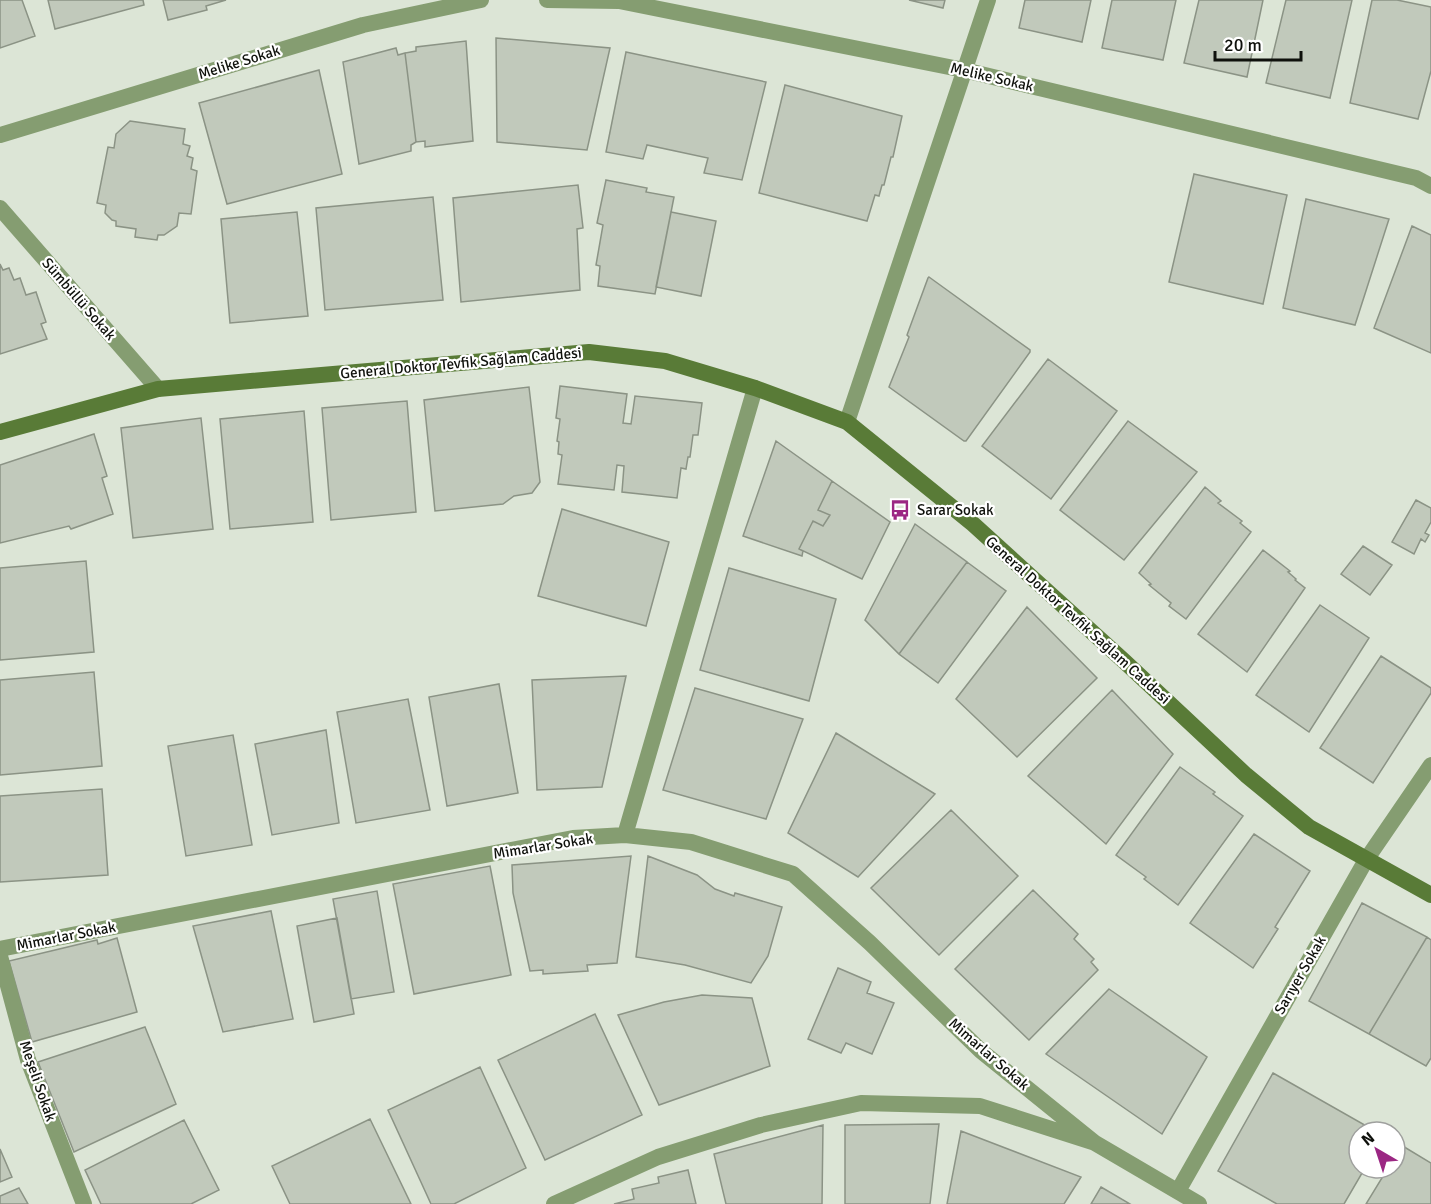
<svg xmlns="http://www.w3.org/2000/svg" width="1431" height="1204" font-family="Signika,sans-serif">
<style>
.building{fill:#c1c9bb;stroke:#8b9385;stroke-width:1.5}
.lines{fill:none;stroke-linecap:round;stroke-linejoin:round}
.minor{stroke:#859d71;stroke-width:16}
.secondary{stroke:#597b37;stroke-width:16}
.labels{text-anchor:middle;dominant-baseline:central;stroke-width:4.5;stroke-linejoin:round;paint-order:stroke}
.street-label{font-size:15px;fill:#0f110c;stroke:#fff}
.poi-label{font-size:15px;fill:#0f110c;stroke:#fff;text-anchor:start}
</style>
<rect width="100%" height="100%" fill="#dce5d6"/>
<!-- building -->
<path class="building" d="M0,0H22L35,36L0,48Z
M48,0H143L144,5L55,29Z
M163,0H226L206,6L207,10L168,20Z
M909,0H945L943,8Z
M1025,0H1091L1082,42L1019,28Z
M1112,0H1176L1163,60L1102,48Z
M1199,0H1263L1247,77L1184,63Z
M1286,0H1352L1330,98L1266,83Z
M1372,0H1397L1431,7V71L1418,119L1350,103Z
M496,38L610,48L587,150L497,142Z
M466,41L473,141L425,147V141L416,142L405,53L416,51V47Z
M396,48L398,55L405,53L416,142L411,145V151L359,164L343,62Z
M626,52L766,82L742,180L704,173L708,158L647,145L643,159L606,152Z
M319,70L342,174L227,204L199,103Z
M785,85L902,116L893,157H891L884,185H882L879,196L875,195L867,221L759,193Z
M130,121L185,129L183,144L190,146L187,156L193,158L191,169L197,171L191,214L179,213L177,226L164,235H158L157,240L135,237L136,229L116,226V221L112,220L105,213L106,205L97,203L108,147L114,148L116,134Z
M1194,174L1287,195L1263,304L1169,282Z
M606,180L647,188L646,192L674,197L655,294L598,286L600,266L596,265L603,225L597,223Z
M578,185L583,228L577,229L580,290L461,302L453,198Z
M433,197L443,300L325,310L316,208Z
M1306,199L1389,219L1355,325L1283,308Z
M297,212L308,316L230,323L221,219Z
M671,212L716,221L701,296L656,287Z
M1412,226L1431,235V353L1374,328Z
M0,264L3,270L9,268L14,280L20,278L26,295L36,292L46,322L41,324L47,339L0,354Z
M929,277L1030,350V352L966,441H964L889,387L909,337L907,335L928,278Z
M1048,359L1117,411L1051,499L982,446Z
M560,386L627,394L623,423L631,424L635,396L702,403L698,435H693L690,457H688L686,469L681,468L677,498L622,492L624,466L617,465L614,490L558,484L562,455L558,454L559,442L557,441L560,419L556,418Z
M529,387L540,482L532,493L514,496L503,504L435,511L424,400Z
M407,401L416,512L331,520L322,408Z
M304,411L313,522L230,529L220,419Z
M201,418L213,529L133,538L121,428Z
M1128,421L1197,472L1124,560L1060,510Z
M94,434L107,476L102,478L113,514L71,529L69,526L0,543V465Z
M776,441L832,481L818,510L830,515L823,526L813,521L799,549L803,551L802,556L743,536Z
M832,481L890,522L862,579L799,549L813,521L823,526L830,515L818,510Z
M1205,487L1221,501L1218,503L1242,521L1240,523L1251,532L1186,619L1169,606L1171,603L1149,585L1151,584L1139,573Z
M1416,500L1431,508V522L1425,533L1429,535L1425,542L1421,539L1414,554L1392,542Z
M562,509L669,542L646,626L538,596Z
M915,524L967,562L899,654L865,620Z
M1363,546L1392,565L1370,595L1341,574Z
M1263,550L1290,571L1288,572L1296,579L1295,580L1305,588L1247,672L1198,634Z
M86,561L94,652L0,660V568Z
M967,562L1006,591L938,683L899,654Z
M729,568L836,599L809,701L700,670Z
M1320,605L1369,638L1309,732L1256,695Z
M1027,607L1097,678L1017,757L956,699Z
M1381,656L1431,688V693L1373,783L1320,748Z
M94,672L102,766L0,775V680Z
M626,676L602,787L537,790L532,680Z
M499,684L518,793L447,806L429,697Z
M695,688L803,719L766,819L663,790Z
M1112,690L1173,754L1106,844L1028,776Z
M408,699L430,810L356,823L337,712Z
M326,730L339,823L272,835L255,744Z
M836,733L935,794L858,877L788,833Z
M233,735L252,845L186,856L168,746Z
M1180,767L1215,792L1213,794L1243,816L1178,905L1144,879L1146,877L1116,855Z
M102,789L108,875L0,882V796Z
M951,810L1018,876L939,955L871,888Z
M1254,834L1310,871L1275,927L1278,929L1253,968L1190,923Z
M631,856L617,963L587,965L588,971L543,974V970L530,971L513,893L512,865Z
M648,856L697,875L715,889L734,896L735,893L782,907L768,956L751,983L685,965L636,957Z
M490,866L511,975L414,994L393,884Z
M1033,890L1078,934L1074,939L1094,959L1091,962L1098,970L1029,1040L955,969Z
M377,891L394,992L351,999L333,899Z
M1362,903L1427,937L1369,1034L1309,1001Z
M271,911L293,1019L223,1032L193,926Z
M337,918L354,1014L314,1022L297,926Z
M1427,937L1431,940V1058L1426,1066L1369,1034Z
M117,938L137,1012L32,1042L9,961L97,940L98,944Z
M838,968L871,982L867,993L894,1003L872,1054L846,1043L841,1053L808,1039Z
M1109,989L1207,1057L1162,1134L1046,1054Z
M702,995L752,998L770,1066L659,1105L618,1015L664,1002Z
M595,1014L642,1115L545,1160L498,1060Z
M145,1027L176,1104L74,1152L38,1062Z
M480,1067L526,1168L454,1204H431L388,1110Z
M1273,1073L1377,1132H1359V1168H1365L1344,1204H1277L1218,1171Z
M370,1119L411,1204H290L272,1166Z
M184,1120L219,1190L191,1204H101L85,1170Z
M939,1124L930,1204H845V1125Z
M823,1125L822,1204H726L714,1154Z
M961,1131L1081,1177L1064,1204H947Z
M1401,1145L1431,1163V1204H1366L1388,1168H1395V1156Z
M0,1149L12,1177L0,1182Z
M688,1170L696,1204H614L634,1199L632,1189L659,1183L658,1177Z
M1101,1187L1130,1204H1091Z
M19,1188L28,1204H0V1196Z"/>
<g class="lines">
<!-- minor -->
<path class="minor" d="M547,0L619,1L964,70L1416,178L1431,186
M0,135L363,25L481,0
M0,208L158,389
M847,422L988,0
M625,835L755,388
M0,949L573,838L625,835L691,842L793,874L870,943L981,1051L1095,1143
M0,956L28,1060L84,1204
M1178,1191L1366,860L1431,765
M554,1204L658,1157L761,1125L861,1103L980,1106L1095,1143L1199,1204"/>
<!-- secondary -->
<path class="secondary" d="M0,432L158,389L589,352L665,361L755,388L847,422L973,524L1124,661L1246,775L1309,827L1431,895"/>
</g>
<!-- icons -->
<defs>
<g id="bus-bare" transform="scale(1.62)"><path d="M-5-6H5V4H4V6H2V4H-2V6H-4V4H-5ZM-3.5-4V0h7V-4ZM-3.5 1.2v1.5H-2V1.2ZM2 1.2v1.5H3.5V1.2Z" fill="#9b2783" stroke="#fff" stroke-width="2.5" paint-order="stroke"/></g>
</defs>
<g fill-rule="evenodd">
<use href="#bus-bare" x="900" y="510"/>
</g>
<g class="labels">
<!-- street labels -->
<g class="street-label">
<text transform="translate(239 62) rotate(-17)">Melike Sokak</text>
<text transform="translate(992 77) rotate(13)">Melike Sokak</text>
<text transform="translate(79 299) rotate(49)">Sümbüllü Sokak</text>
<text transform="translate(461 363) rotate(-5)">General Doktor Tevfik Sağlam Caddesi</text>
<text transform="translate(1078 620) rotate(42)">General Doktor Tevfik Sağlam Caddesi</text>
<text transform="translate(543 846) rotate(-9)">Mimarlar Sokak</text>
<text transform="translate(66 936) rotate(-11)">Mimarlar Sokak</text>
<text transform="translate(1300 975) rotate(-60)">Sarıyer Sokak</text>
<text transform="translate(989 1054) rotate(41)">Mimarlar Sokak</text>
<text transform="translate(38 1081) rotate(71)">Meşeli Sokak</text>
</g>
<!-- poi labels -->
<g class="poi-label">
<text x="917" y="510">Sarar Sokak</text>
</g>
</g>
<!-- north arrow -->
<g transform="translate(1377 1150) rotate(321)"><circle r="28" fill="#ffffff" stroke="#9fa09e" stroke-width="1.5"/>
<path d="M0-4.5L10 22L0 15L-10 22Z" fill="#9b2783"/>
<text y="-9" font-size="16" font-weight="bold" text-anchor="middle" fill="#0f110c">N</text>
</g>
<!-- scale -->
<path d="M1215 51v9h86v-9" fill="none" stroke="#0f110c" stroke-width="3"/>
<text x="1224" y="51" font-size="18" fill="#0f110c" stroke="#ffffff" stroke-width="4.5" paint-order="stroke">20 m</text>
</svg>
